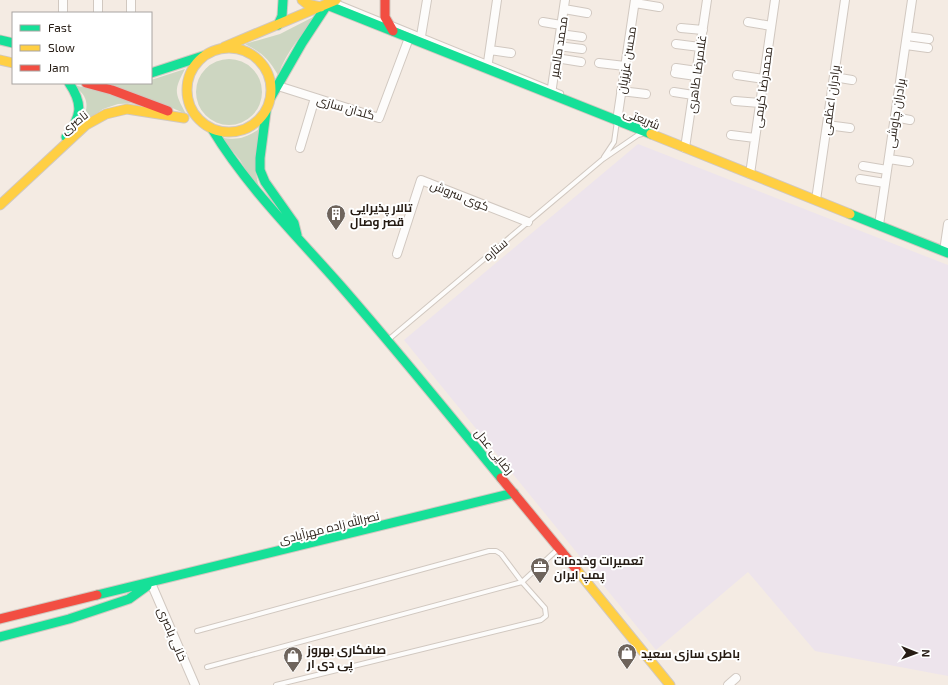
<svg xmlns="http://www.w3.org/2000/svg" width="948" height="685" font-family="'Exo 2',Cairo,sans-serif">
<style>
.education{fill:#ede4ec}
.grass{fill:#cdd6c1}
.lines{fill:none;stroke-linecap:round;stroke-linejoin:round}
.lane-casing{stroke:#d1c8c0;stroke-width:6}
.street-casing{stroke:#d1c8c0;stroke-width:10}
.fast-casing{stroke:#d1c8c0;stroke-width:11}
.slow-casing{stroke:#d1c8c0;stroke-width:11}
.jam-casing{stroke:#d1c8c0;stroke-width:11}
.lane{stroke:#fdfcfb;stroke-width:4}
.street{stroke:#fdfcfb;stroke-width:8}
.fast{stroke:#16e098;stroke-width:9}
.slow{stroke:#ffcf43;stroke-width:9}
.jam{stroke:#f24e42;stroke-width:9}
.labels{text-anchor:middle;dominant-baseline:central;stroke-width:4;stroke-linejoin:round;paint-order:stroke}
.street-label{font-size:12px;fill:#261c14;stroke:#fff}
.poi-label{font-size:12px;font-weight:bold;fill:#261c14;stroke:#fff;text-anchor:start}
</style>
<rect width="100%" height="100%" fill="#f4ebe3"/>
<!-- education -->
<path class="education" d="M638,144L948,265V676L815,651L748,572L656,650L404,340Z"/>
<!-- grass -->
<path class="grass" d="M319,14C302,33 287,51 278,75C268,58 262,53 245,44L280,34Z
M196 92a33 33 0 1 1 66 0a33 33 0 1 1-66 0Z
M185,69C173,91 175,93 186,114L161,103L97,83H151V80Z
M73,85L105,92L139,103L118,104L103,109L79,126C84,117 90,107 84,96C82,92 76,88 73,85Z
M261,128L256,173L258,184L267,199L252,180L240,160L222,138C241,140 245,138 261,128Z"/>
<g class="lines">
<!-- lane casing -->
<g class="lane-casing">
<path id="lane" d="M336,2L385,22
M392,24L561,93
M604,157L614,142L617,121
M388,340L603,159L638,135L642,134
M197,631L489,551H496L501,554L522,582L545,608L546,616L541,620L276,685
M207,667L522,582L558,549"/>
</g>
<!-- street casing -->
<g class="street-casing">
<path id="street" d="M635,3L659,7
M564,9L587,13
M63,13V0
M98,13V0
M131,13V0
M543,22L561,25
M748,22L771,26
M681,28L703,30
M560,34L582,37
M907,36L929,39
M420,42L427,0
M676,44L700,47
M906,45L928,48
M558,46L582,49
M490,50L511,53
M556,58L581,62
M599,63L625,66
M676,68L697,71
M487,69L497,0
M675,73L696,76
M737,75L764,79
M834,77L852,80
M278,86L379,118L409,38
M621,91L646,94
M674,92L693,95
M551,94L565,0
M735,101L760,103
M895,117L910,120
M617,121L635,0
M827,125L850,128
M731,135L755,138
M300,148L315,98
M685,148L707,0
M889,159L909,162
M863,166L887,170
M750,174L775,0
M860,179L885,183
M816,200L845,0
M879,225L912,0
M944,251L948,224
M397,254L421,180L528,222
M151,583L195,685
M728,685L736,678"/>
</g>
<!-- fast casing -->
<g class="fast-casing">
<path id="fast" d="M327,5L651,134
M278,25L282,16L283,0
M0,40L13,43
M151,73L203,56
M271,97L302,43L327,5
M266,112L260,158V170L265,182L294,223L297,235
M212,129C247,187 296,235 340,285C395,348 448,413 501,478
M66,137C81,117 84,105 69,83
M850,214L948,253
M97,595L514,493
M0,637L69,619L129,599L147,586"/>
</g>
<!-- slow casing -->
<g class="slow-casing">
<path id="slow" d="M302,0L307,4L321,7
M224,47L336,0
M187 90a42 42 0 1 1 84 0a42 42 0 1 1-84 0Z
M0,60L13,63
M651,134L850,214
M0,205L86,125L106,114L127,109L184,118
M576,569L670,685"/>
</g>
<!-- jam casing -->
<g class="jam-casing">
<path id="jam" d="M385,0V17L393,31
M86,83L112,90L168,111
M501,478L576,569
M0,619L97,595"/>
</g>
<!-- lane -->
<use href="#lane" class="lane"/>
<!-- street -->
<use href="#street" class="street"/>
<!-- fast -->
<use href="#fast" class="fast"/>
<!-- slow -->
<use href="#slow" class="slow"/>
<!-- jam -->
<use href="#jam" class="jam"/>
</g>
<!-- icons -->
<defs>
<g id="building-pin" transform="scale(1)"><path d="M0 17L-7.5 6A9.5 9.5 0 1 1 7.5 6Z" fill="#6e645c" stroke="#fff"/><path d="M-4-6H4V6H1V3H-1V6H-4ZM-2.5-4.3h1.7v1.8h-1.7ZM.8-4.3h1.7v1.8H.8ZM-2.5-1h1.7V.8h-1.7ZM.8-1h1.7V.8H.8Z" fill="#fff"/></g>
<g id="office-pin" transform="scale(1)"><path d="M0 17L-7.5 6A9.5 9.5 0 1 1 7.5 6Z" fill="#6e645c" stroke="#fff"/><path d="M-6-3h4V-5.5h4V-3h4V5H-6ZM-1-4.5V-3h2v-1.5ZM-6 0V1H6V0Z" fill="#fff"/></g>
<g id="shop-pin" transform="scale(1)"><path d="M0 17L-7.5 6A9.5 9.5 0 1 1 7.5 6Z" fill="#6e645c" stroke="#fff"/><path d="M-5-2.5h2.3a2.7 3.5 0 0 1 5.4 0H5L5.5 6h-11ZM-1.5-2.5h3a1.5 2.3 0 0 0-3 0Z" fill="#fff"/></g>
</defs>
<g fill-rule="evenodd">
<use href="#building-pin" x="336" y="214"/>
<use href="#office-pin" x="540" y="567"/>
<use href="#shop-pin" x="627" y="653"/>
<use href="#shop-pin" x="293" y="656"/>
</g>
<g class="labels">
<!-- street labels -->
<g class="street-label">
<text transform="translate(558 47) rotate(-81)">محمد مالمیر</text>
<text transform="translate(626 60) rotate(-81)">محسن عزیزیان</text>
<text transform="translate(696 74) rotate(-82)">غلامرضا طاهری</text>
<text transform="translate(762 87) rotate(-82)">محمدرضا کریمی</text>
<text transform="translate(830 100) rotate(-82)">برادران اعظمی</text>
<text transform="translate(346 107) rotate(16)">گلدان سازی</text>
<text transform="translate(895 113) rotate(-81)">برادران چاوشی</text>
<text transform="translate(642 118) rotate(22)">شریعتی</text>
<text transform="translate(74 122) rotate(-38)">ناصری</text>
<text transform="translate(460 195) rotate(22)">کوی سروش</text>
<text transform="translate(495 249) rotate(-40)">ستاره</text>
<text transform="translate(495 451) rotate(51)">رضایی عدل</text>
<text transform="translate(329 527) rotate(-14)">نصرالله زاده مهرآبادی</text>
<text transform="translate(173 634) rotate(67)">خانی باصری</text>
</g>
<!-- poi labels -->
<g class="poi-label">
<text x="350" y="207">تالار پذیرایی<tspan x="350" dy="14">قصر وصال</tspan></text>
<text x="554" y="560">تعمیرات وخدمات<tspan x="554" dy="14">پمپ ایران</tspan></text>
<text x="307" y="649">صافکاری بهروز<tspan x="307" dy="14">پی دی ار</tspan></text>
<text x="641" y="653">باطری سازی سعید</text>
</g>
</g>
<!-- legend -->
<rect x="12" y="12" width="140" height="72" fill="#ffffff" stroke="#a8a4a1"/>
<rect x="20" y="25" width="20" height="6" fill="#16e098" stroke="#a8a4a1"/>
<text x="48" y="32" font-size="12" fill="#261c14">Fast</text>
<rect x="20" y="45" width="20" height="6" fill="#ffcf43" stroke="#a8a4a1"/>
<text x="48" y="52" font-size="12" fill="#261c14">Slow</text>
<rect x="20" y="65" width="20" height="6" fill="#f24e42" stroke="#a8a4a1"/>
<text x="48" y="72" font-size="12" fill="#261c14">Jam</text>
<!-- north arrow -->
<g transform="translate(916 653) rotate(91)" stroke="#ffffff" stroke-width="3" paint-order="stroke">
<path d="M0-3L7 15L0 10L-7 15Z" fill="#261c14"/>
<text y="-6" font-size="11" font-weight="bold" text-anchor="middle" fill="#261c14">N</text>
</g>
</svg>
